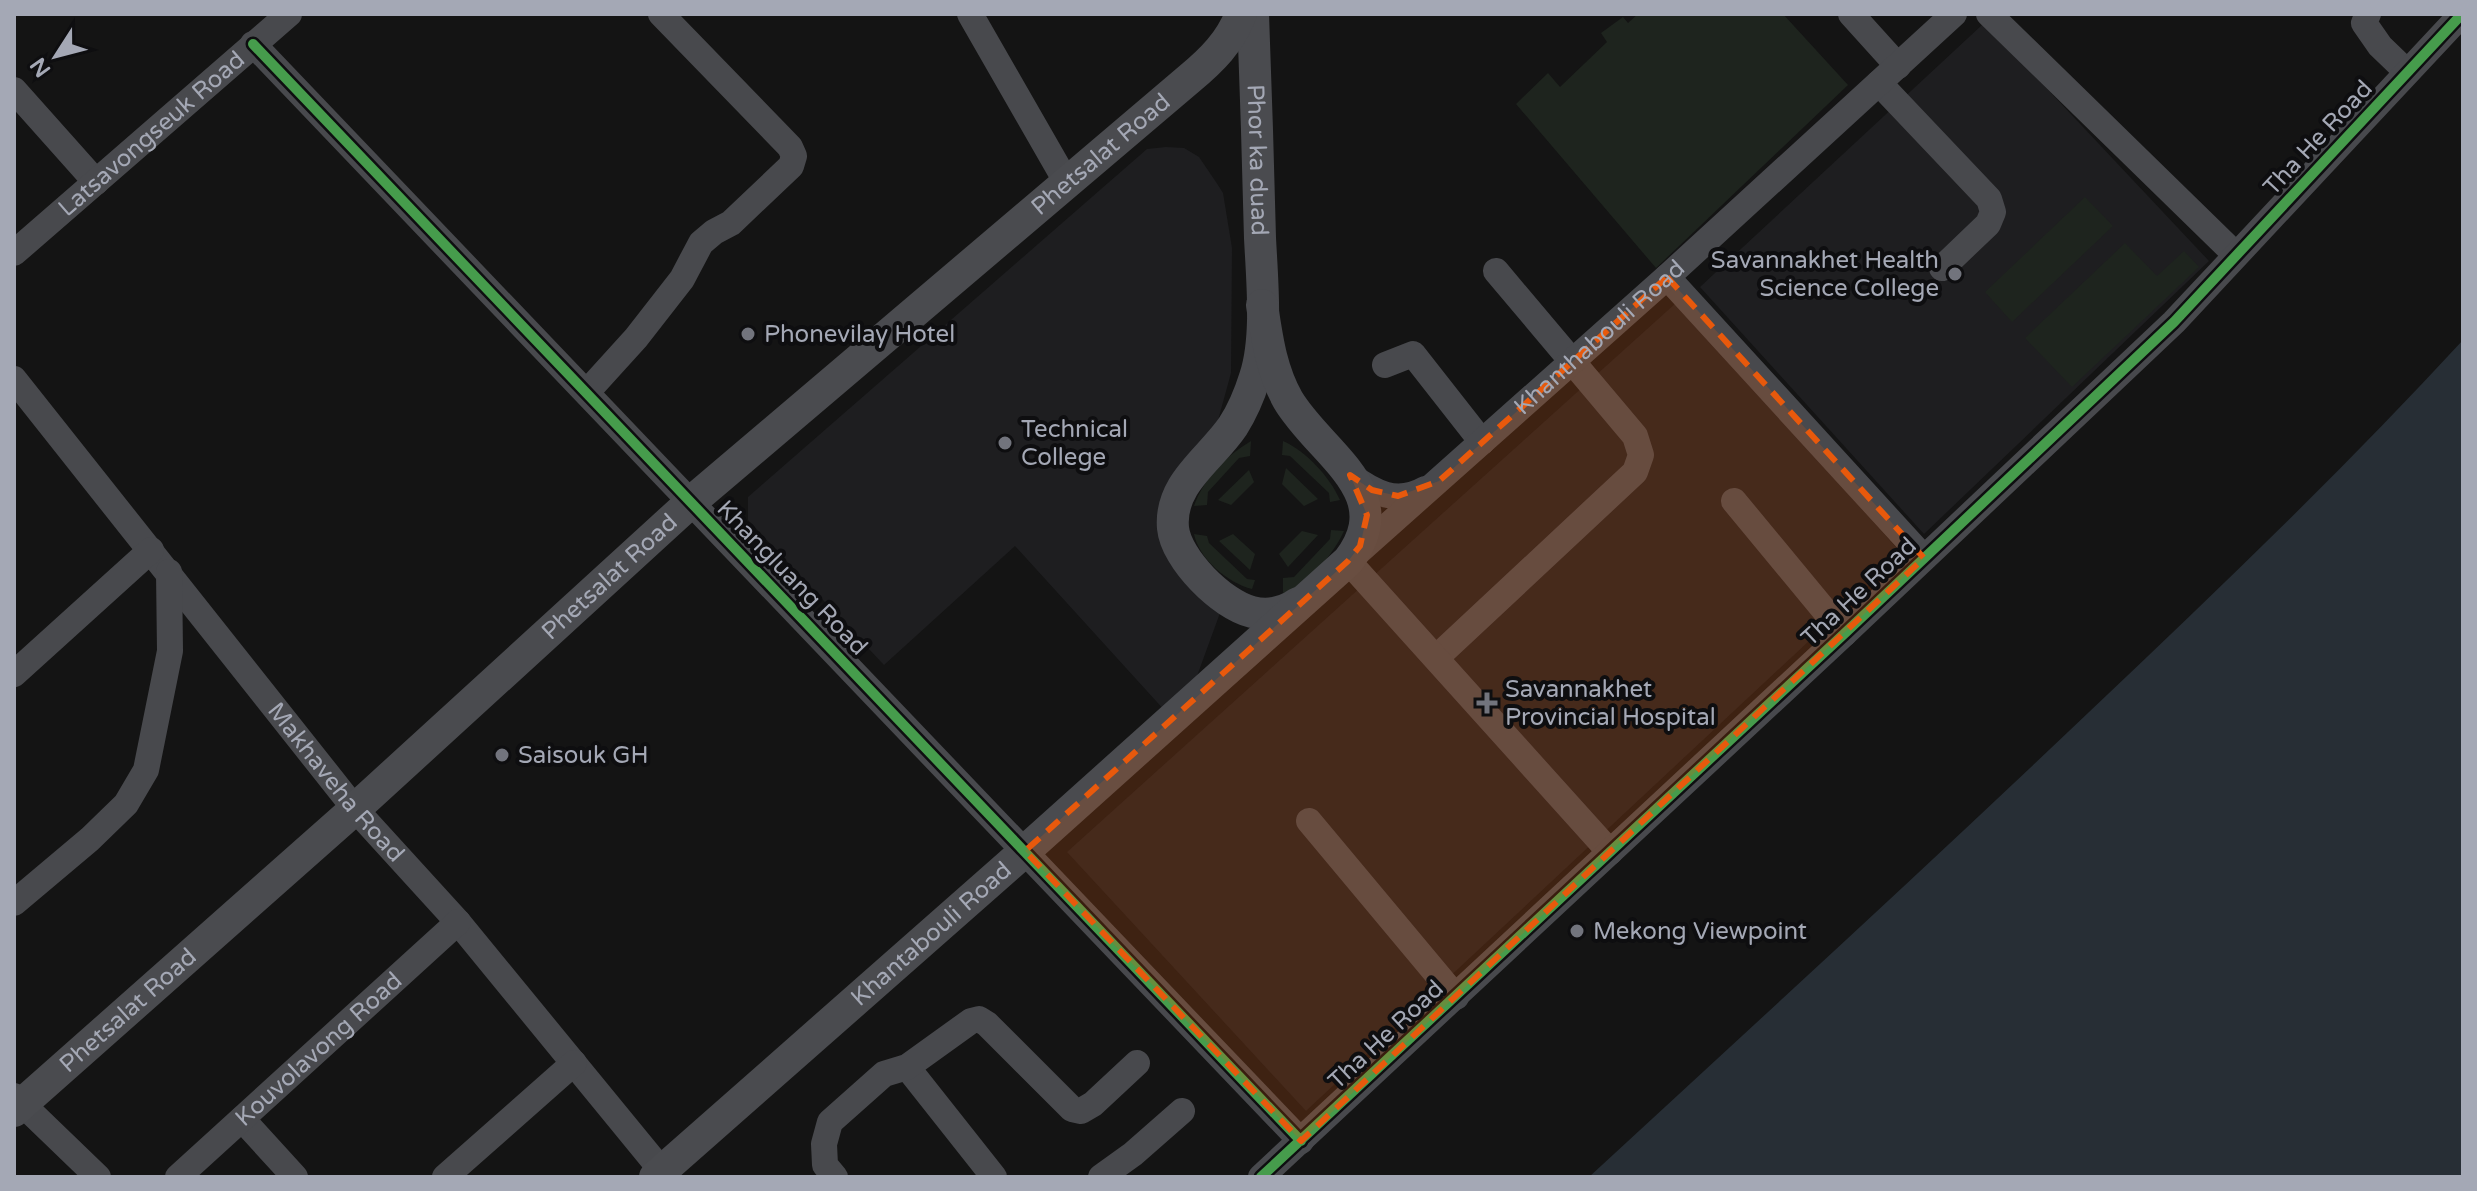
<svg xmlns="http://www.w3.org/2000/svg" width="2477" height="1191" font-family="'Varela Round',sans-serif">
<style>
.built{fill:#1e1e20}
.green{fill:#1e241e}
.water{fill:#272e35}
.lines{fill:none;stroke-linecap:round;stroke-linejoin:round}
.minor{stroke:#48494d;stroke-width:26}
.major{stroke:#4a4b4f;stroke-width:32}
.cycleway-casing{stroke:#0e0e10;stroke-width:15}
.cycleway{stroke:#469c4c;stroke-width:10}
.marked{fill:#e8590c;fill-opacity:0.2;stroke:#e8590c;stroke-width:6;stroke-dasharray:16 10;stroke-linejoin:round}
.poi-dot{fill:#72747d;stroke:#0e0e10;stroke-width:3}
.labels{text-anchor:middle;dominant-baseline:central;stroke-width:8;stroke-linejoin:round;paint-order:stroke}
.street-label{font-size:24px;fill:#a4a8b5;stroke:#0e0e10}
.poi-label{font-size:24px;fill:#a4a8b5;stroke:#0e0e10;text-anchor:start}
</style>
<rect width="100%" height="100%" fill="#141414"/>
<!-- built -->
<path class="built" d="M1982,25L1989,27L2209,261L1924,534L1700,287Z
M1166,147L1184,148L1199,157L1216,182L1223,193L1232,248L1231,373L1217,424L1170,482L1220,613L1193,687L1166,712L1015,546L884,665L748,520V497L1147,149Z
M1677,302L1902,554L1306,1111L1067,852Z"/>
<!-- green -->
<path class="green" d="M1638,14H1783L1848,85L1656,268L1516,104L1548,73L1560,87L1607,42L1601,33L1623,17L1628,23Z
M2085,197L2113,226L2012,322L1985,292Z
M2125,243L2157,276L2184,251L2199,267L2072,387L2025,338Z
M1251,441L1250,456L1239,458L1208,492L1207,505L1194,506C1204,478 1226,456 1251,441Z
M1283,441C1306,451 1330,477 1340,500L1330,502L1329,493L1290,456L1282,455Z
M1286,468L1318,499L1304,506L1282,484Z
M1249,470L1254,482L1231,505L1218,500Z
M1331,530L1344,531C1335,552 1306,588 1283,593V578L1294,577L1330,539Z
M1302,531L1318,535L1288,567L1279,554Z
M1194,534L1207,536L1209,543L1247,579L1255,580L1252,589C1228,583 1199,559 1194,534Z
M1233,534L1255,554L1250,570L1219,541Z"/>
<!-- water -->
<path class="water" d="M2463,340V1177H1589C1756,1023 1923,870 2088,713C2216,592 2343,470 2463,340Z"/>
<g class="lines">
<!-- minor -->
<g class="minor">
<path d="M970,14L1067,183"/>
<path d="M1851,14L1898,66"/>
<path d="M1989,14L2236,255"/>
<path d="M2368,14L2364,23L2380,46L2407,72"/>
<path d="M253,44L1301,1141"/>
<path d="M1879,83L1989,199L1993,212L1988,224L1942,268"/>
<path d="M14,90L96,182"/>
<path id="s1" d="M14,253L289,14"/>
<path d="M1667,277L1924,558"/>
<path d="M1385,365L1413,354L1482,442"/>
<path id="s2" d="M14,379L355,809L458,922L667,1177"/>
<path d="M587,392L636,338L682,279L701,243L714,232L731,223L791,166L794,156L790,147L661,14"/>
<path d="M1350,475C1374,493 1397,505 1425,489"/>
<path d="M1734,501L1844,634"/>
<path d="M1437,657L1635,472L1641,455L1635,436L1496,271"/>
<path d="M14,674L151,550"/>
<path d="M1309,821L1456,997"/>
<path id="s3" d="M1610,852L1348,561L1667,277L1954,14"/>
<path d="M14,903L90,839L126,804L146,770L170,651L169,572"/>
<path d="M907,1067L994,1177"/>
<path d="M14,1096L98,1177"/>
<path d="M242,1119L295,1177"/>
<path id="s4" d="M178,1177L458,922"/>
<path d="M445,1177L574,1063"/>
<path d="M835,1177L825,1165L824,1144L830,1122L884,1074L907,1067L971,1021L979,1019L987,1024L1072,1109L1081,1111L1093,1104L1137,1063"/>
<path d="M1101,1177L1133,1154L1182,1111"/>
<path d="M1261,1177L1844,634L2174,322L2462,14"/>
</g>
<!-- major -->
<g class="major">
<path id="s5" d="M1253,14C1256,89 1258,163 1260,238C1262,279 1268,338 1255,377C1250,393 1242,412 1233,426C1211,459 1169,483 1173,528C1176,559 1222,605 1252,612C1268,616 1285,612 1298,603"/>
<path id="s6" d="M14,1111L355,809L691,502L1189,79C1212,60 1230,42 1241,14"/>
<path id="s7" d="M655,1177L1025,851L1348,561C1401,492 1320,454 1288,400C1271,370 1267,338 1262,305"/>
</g>
<!-- cycleway casing -->
<g class="cycleway-casing">
<path id="cycleway" d="M253,44L1301,1141
M1261,1177L1844,634L2174,322L2462,14"/>
</g>
<!-- cycleway -->
<use href="#cycleway" class="cycleway"/>
</g>
<!-- marked area -->
<path class="marked" d="M1667,277L1924,558L1301,1141L1025,851L1348,561L1360,546L1367,515L1350,475L1372,490L1398,496L1439,481Z"/>
<!-- markers -->
<g class="poi-dot">
<circle cx="1955" cy="274" r="8"/>
<circle cx="748" cy="334" r="8"/>
<circle cx="1005" cy="443" r="8"/>
<path d="M1483 691h8v8h8v8h-8v8h-8v-8h-8v-8h8z"/>
<circle cx="502" cy="755" r="8"/>
<circle cx="1577" cy="931" r="8"/>
</g>
<g class="labels">
<!-- street labels -->
<g class="street-label">
<text stroke="none"><textPath href="#s1" startOffset="182">Latsavongseuk Road</textPath></text>
<text transform="translate(2318 138) rotate(-47)">Tha He Road</text>
<text stroke="none"><textPath href="#s6" startOffset="1448">Phetsalat Road</textPath></text>
<text stroke="none"><textPath href="#s5" startOffset="146">Phor ka duad</textPath></text>
<text stroke="none"><textPath href="#s3" startOffset="728">Khanthabouli Road</textPath></text>
<text stroke="none"><textPath href="#s6" startOffset="800">Phetsalat Road</textPath></text>
<text transform="translate(792 578) rotate(46)">Khangluang Road</text>
<text transform="translate(1859 592) rotate(-43)">Tha He Road</text>
<text stroke="none"><textPath href="#s2" startOffset="516">Makhaveha Road</textPath></text>
<text stroke="none"><textPath href="#s7" startOffset="368">Khantabouli Road</textPath></text>
<text stroke="none"><textPath href="#s6" startOffset="152">Phetsalat Road</textPath></text>
<text transform="translate(1386 1035) rotate(-43)">Tha He Road</text>
<text stroke="none"><textPath href="#s4" startOffset="190">Kouvolavong Road</textPath></text>
</g>
<!-- poi labels -->
<g class="poi-label">
<text x="1939" y="260" text-anchor="end">Savannakhet Health<tspan x="1939" dy="28">Science College</tspan></text>
<text x="764" y="334">Phonevilay Hotel</text>
<text x="1021" y="429">Technical<tspan x="1021" dy="28">College</tspan></text>
<text x="1505" y="689">Savannakhet<tspan x="1505" dy="28">Provincial Hospital</tspan></text>
<text x="518" y="755">Saisouk GH</text>
<text x="1593" y="931">Mekong Viewpoint</text>
</g>
</g>
<!-- border -->
<rect width="2477" height="1191" fill="none" stroke="#a4a8b5" stroke-width="32"/>
<!-- north arrow -->
<g transform="translate(56 56) rotate(234)" stroke="#0e0e10" stroke-width="6" paint-order="stroke">
<path d="M0-6L14 30L0 20L-14 30Z" fill="#a4a8b5"/>
<text y="-12" font-size="22" font-weight="bold" text-anchor="middle" fill="#a4a8b5">N</text>
</g>
</svg>
